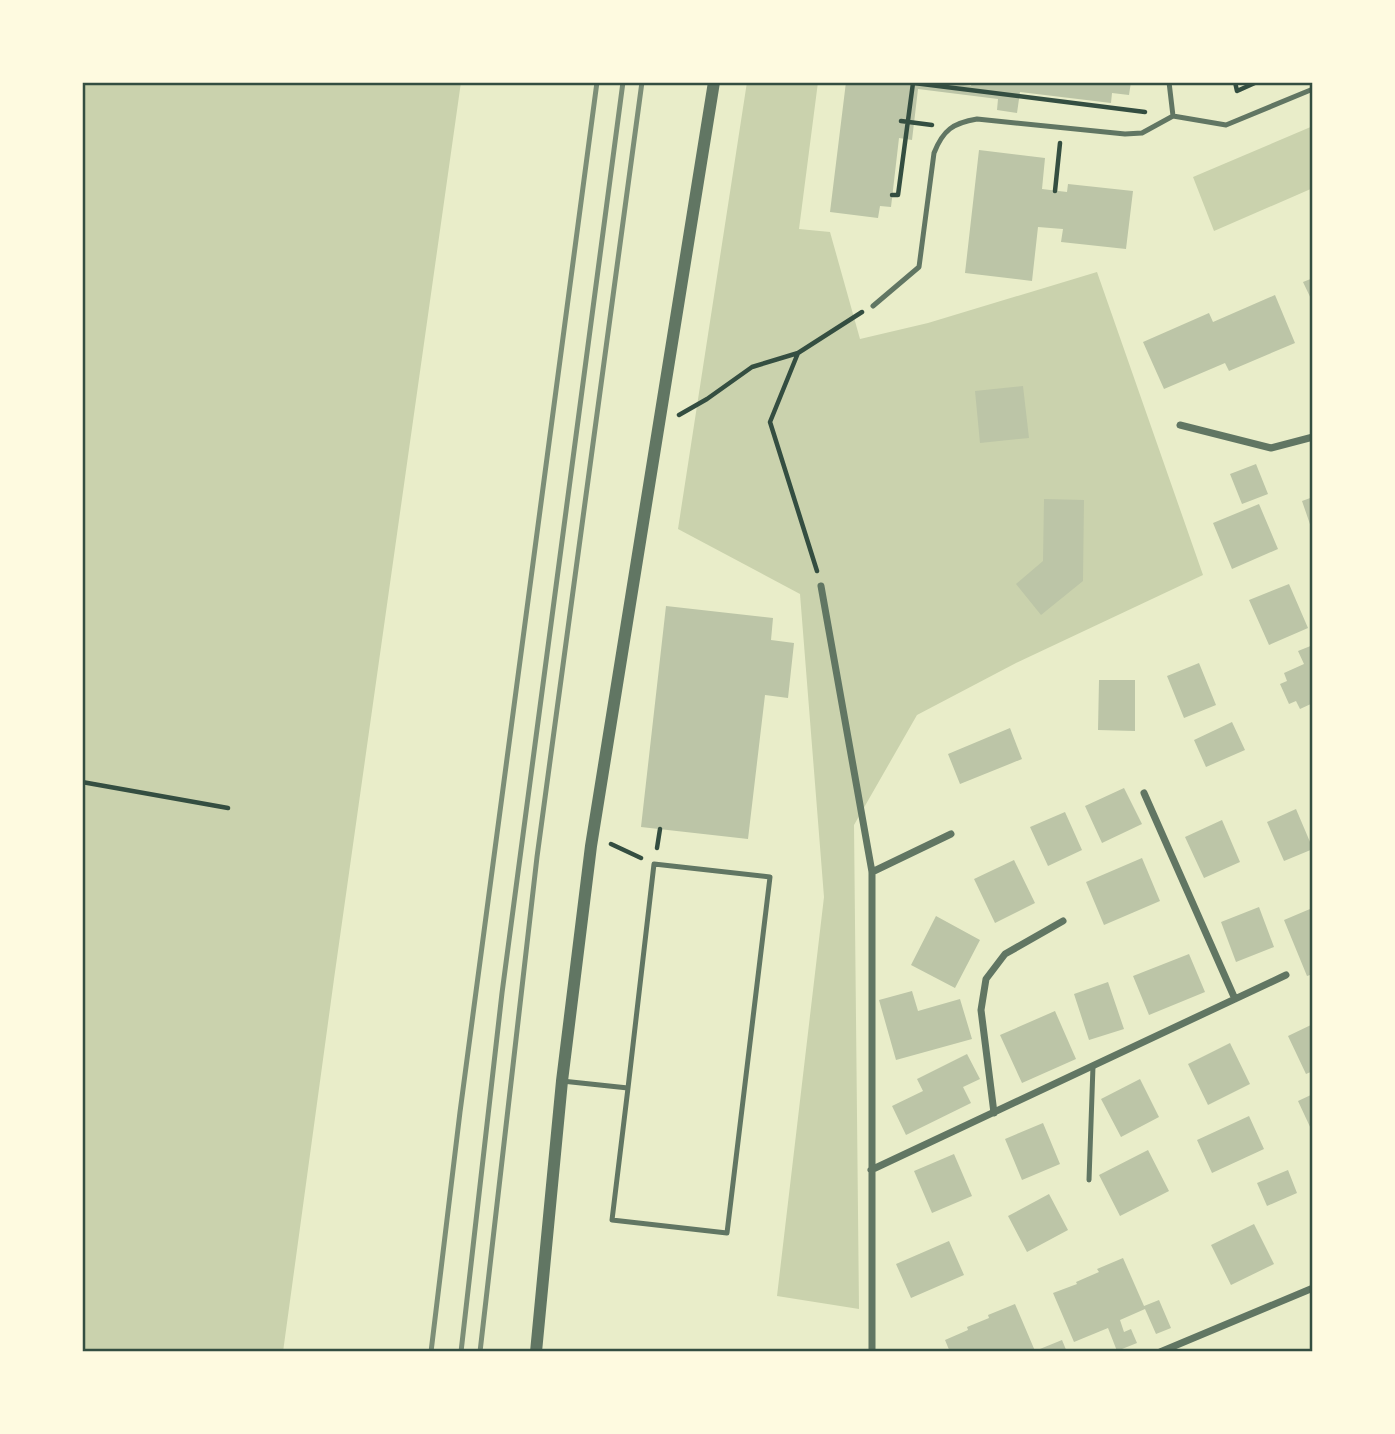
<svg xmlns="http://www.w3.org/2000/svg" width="1395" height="1434" font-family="'Varela Round',sans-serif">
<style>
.green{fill:#cad2ad}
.building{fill:#bcc5a7}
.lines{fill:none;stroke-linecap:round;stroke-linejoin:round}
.path{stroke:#344e41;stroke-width:4.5}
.service{stroke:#617663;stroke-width:5}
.minor{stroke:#617663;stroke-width:7}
.tertiary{stroke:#617663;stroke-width:12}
.rail{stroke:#7c8e77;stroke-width:5}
.neatline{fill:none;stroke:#344e41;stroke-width:2.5}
</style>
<rect width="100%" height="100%" fill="#e9edc9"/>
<!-- green -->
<path class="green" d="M82,82H461L334,979L283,1352H82Z
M747,82H818L799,229L830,232L860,339L928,323L1097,272L1203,575L1016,663L917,715L854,825L859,1309L777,1296L824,897L800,594L678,529Z
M1313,126V188L1214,231L1193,177Z"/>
<!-- building -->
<path class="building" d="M846,82H942L971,86L972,82H1131L1129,95L1112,93L1111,103L1020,92L1017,113L997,110L998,99L918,89L912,140L899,138L891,207L880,206L878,218L830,212Z
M979,150L1045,158L1042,189L1067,192L1068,184L1133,191L1126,249L1061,242L1063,229L1038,227L1032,281L965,273Z
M1313,278V303L1303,282Z
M1275,295L1295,343L1229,371L1225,363L1164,389L1143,342L1209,313L1213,322Z
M1023,386L1029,438L980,443L975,391Z
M1256,464L1268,494L1242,504L1230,474Z
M1313,497V530H1312L1302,501Z
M1044,499L1084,500L1083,581L1041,615L1016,584L1043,561Z
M1259,504L1278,549L1232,569L1213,523Z
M1289,584L1308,628L1269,645L1249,600Z
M666,606L773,618L771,640L794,643L788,698L765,695L748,839L641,827Z
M1313,645V703L1300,709L1296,701L1289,704L1280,684L1287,681L1284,673L1304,664L1298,651Z
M1199,663L1216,705L1184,718L1167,676Z
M1099,680H1135V731L1098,730Z
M1232,722L1245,750L1206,767L1194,740Z
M1010,728L1022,759L960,784L948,754Z
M1124,788L1142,824L1102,843L1085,806Z
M1296,809L1313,849L1284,861L1267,822Z
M1065,812L1082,850L1048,866L1030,827Z
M1222,820L1240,862L1204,878L1185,837Z
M1142,858L1160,901L1104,925L1086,882Z
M1014,860L1035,903L995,923L974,879Z
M1259,907L1274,947L1236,962L1221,922Z
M1310,909L1313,916V974L1307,976L1284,920Z
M936,916L980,940L955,988L911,965Z
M1189,954L1205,992L1149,1015L1133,976Z
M1108,982L1124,1029L1089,1040L1074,994Z
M912,991L918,1011L960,999L972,1039L896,1060L879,1000Z
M1055,1011L1076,1059L1022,1083L1000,1035Z
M1313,1024V1071L1306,1074L1288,1036Z
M1230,1043L1250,1084L1208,1105L1188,1064Z
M967,1054L980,1079L963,1087L971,1103L906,1135L892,1106L923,1091L917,1079Z
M1140,1079L1159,1117L1121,1137L1101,1099Z
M1313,1094V1128L1311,1129L1298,1101Z
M1249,1116L1264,1149L1212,1173L1197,1140Z
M1043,1123L1060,1164L1022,1180L1005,1139Z
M1148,1150L1169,1191L1120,1216L1099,1175Z
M954,1154L972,1196L932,1213L914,1171Z
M1288,1170L1297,1193L1267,1206L1257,1183Z
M1049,1194L1068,1230L1027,1252L1008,1216Z
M1254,1224L1274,1264L1231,1285L1211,1245Z
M949,1241L964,1275L911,1298L896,1264Z
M1123,1258L1144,1306L1159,1300L1171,1328L1156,1334L1145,1309L1120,1320L1124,1332L1131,1329L1137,1343L1117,1351L1108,1328L1074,1342L1053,1293L1077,1284L1076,1282L1099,1272L1097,1269Z
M1015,1304L1035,1351L1062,1340L1067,1352H950L945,1340L968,1330L967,1327L989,1318L988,1315Z"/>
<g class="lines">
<!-- path -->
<path class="path" d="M906,82L1145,112
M1235,82L1237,91L1257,82
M901,121L932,125
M1055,191L1060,143
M892,195H898L913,83
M798,353L770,422L817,571
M679,415L707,399L752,367L798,353L862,312
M82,782L228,808
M611,844L641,858
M657,848L660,829"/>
<!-- service -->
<path class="service" d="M1169,82L1173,116L1226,125L1313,89
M873,306L919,267L934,153C943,130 953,123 977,119L1125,134L1142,133L1173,116
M562,1081L628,1088L654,864L770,877L727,1233L612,1220L628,1088
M1089,1180L1093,1066"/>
<!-- minor -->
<path class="minor" d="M1180,425L1271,448L1313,437
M821,586L872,872V1352
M1144,793L1235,999
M872,872L951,834
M994,1113L981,1010L986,979L1005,954L1063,921
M871,1170L1286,975
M1160,1352L1313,1288"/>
<!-- tertiary -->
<path class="tertiary" d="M536,1352L562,1081L591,846L714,82"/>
<!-- rail -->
<path class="rail" d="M431,1352L460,1112L597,82
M461,1352L502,993L623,82
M480,1352L537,857L642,82"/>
</g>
<!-- border -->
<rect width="1395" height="1434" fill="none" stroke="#fefae0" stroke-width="168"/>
<rect x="84" y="84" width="1227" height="1266" class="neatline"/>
</svg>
